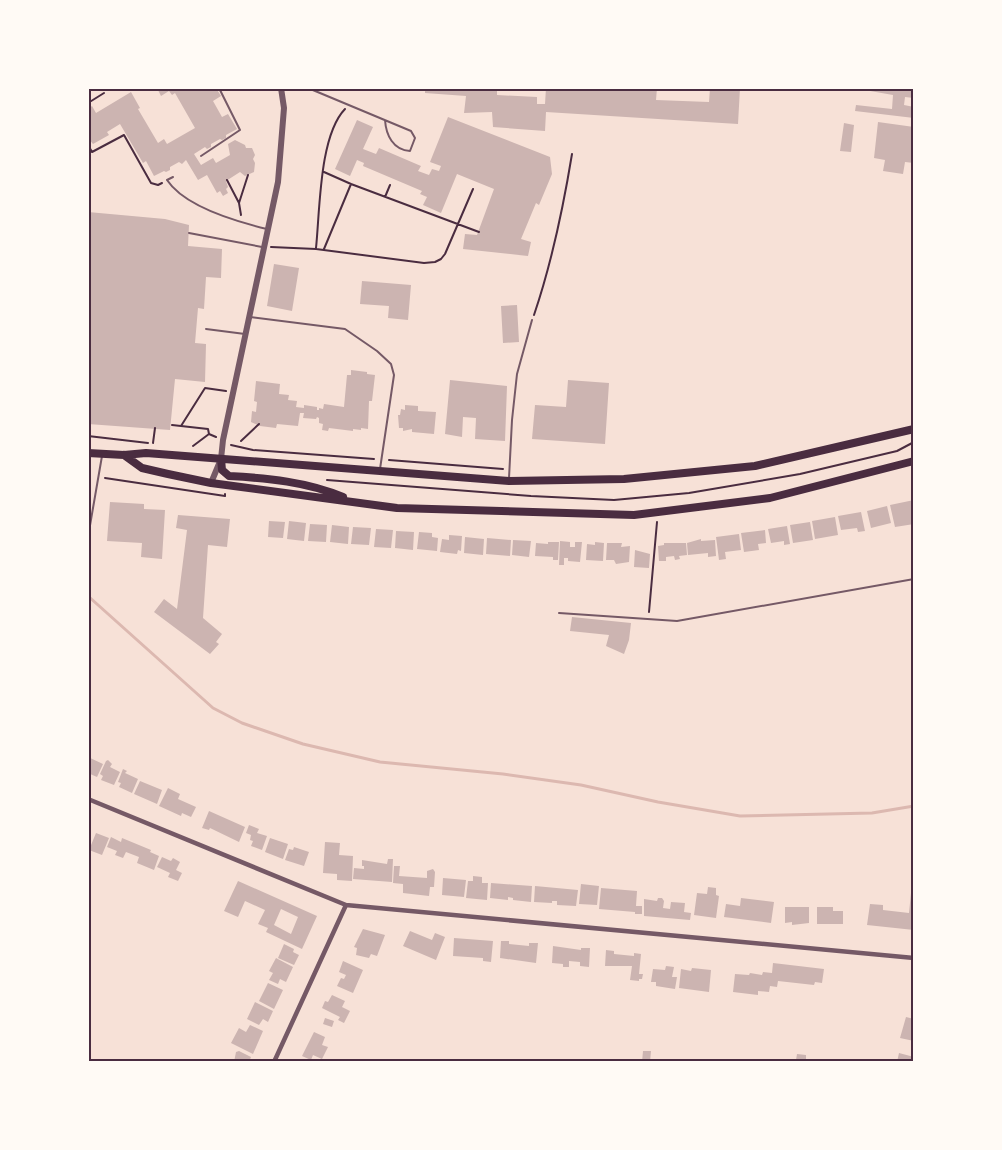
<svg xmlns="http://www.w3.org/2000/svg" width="1002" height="1150" font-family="'Noto Sans',sans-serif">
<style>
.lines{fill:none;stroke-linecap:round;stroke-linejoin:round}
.stream{stroke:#dcb8b0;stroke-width:3}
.building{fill:#ccb4b1;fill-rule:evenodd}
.path{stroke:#4a2c40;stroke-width:2}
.service{stroke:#755966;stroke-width:2}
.minor{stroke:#755966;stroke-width:4.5}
.tertiary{stroke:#755966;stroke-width:6}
.trunk{stroke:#4a2c40;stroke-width:8}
.neatline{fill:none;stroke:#4a2c40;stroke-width:2}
</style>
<rect width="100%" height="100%" fill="#f7e1d7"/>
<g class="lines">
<!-- stream -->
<path class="stream" d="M88,596L213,708L242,723L303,744L380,762L503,774L581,785L658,802L740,816L872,813L914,806"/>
</g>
<!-- building -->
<path class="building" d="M157,88H206L207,91L216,88L221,96L213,101L222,117L228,114L237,129L226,135V138L222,140L220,139L211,144V147L207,149L205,147L194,154L201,165L213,158L216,163L230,155L228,144L235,140L245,145L246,148H252L255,155L253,159L255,163L254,172L245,176L240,172L226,181L228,187L226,189L228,193L223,196L220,191L217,193L207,175L198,180L186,160L182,164L179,162L170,167V170L166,172L164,171L154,176L146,161L143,163L120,124L107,132L109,135L93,144L88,138V109L92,106L96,113L131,92L140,108L138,109L158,143L164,139L167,144L195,128L175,93L172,95L169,91L161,96Z
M425,88H497V95L537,97V104H545L546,88H657L656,100L709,102L710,88H740L738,124L546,112L545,131L493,127L492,112L464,113L466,96L425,93Z
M853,88H914V98L905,97L904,105L914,107V118L855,111L856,105L892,109L893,95Z
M448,117L550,157L552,174L539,205L536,203L521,239L531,242L528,256L463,249L465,234L477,235L494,189L457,174L441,213L423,205L427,197L420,194L422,191L363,166L364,163L357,160L350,176L335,169L357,120L373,127L363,149L376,154L379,148L421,166L418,171L429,175L432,169L439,171L441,166L430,162Z
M878,122L914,127V163L905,162L903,174L883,171L885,160L874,158Z
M844,123L854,125L851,152L840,151Z
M88,212L165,219L189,225L188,246L222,249L221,278L206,277L204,309L198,308L195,343L206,344L205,382L175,379L170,430L88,424Z
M274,264L299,268L292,311L267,306Z
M362,281L411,285L408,320L388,318L389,306L360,304Z
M517,305L519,342L503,343L501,306Z
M351,370L367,372V374L375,375L372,401H369L368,429L361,428V430L353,429V431L329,428L328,431L322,430L323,424L319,423V418L317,417L316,419L303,418L304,413H300L298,426L277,424L276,428L260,426L251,422L252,411L256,412L257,402L254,401L256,381L280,384L279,394L289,395L288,400L297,401L296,407L304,408V405L317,407V410H319V408L323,409L324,404L344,407L347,375H351Z
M450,380L507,386L505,441L475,439L476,418L463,417L462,437L445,434Z
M568,380L609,383L605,444L532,439L535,405L566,407Z
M405,405L418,406V411L436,412L434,434L412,432V429L403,431V428H399L398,415H400L401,409L405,410Z
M914,500V524L895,527L890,505Z
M110,502L144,504V509L165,510L162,559L141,557L142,543L107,541Z
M887,506L891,523L871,528L867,511Z
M861,512L865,531L858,532L857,528L841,530L838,516Z
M178,515L230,519L227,547L208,545L203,618L222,634L216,642L219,644L210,654L154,612L164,599L177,609L187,530L176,528Z
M835,517L838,535L815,539L812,521Z
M269,521L285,522L283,538L268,537Z
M289,521L306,523L304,541L287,539Z
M810,522L813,540L793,543L790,525Z
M310,524L327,525L326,542L308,541Z
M332,525L349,527L348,544L330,542Z
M787,526L790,544L784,545V541L771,543L768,529Z
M353,527L371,528L369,545L351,544Z
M376,529L393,530L391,548L374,547Z
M765,530L766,543L758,544L759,550L744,552L741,533Z
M396,531L414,532L413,550L395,548Z
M419,532L432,533V537L438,538L437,551L417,549Z
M739,534L741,550L725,552L726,559L719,560L716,537Z
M449,535L462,536L461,551L458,550L457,554L440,552L442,539L449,540Z
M465,537L484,539L483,555L464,553Z
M487,538L511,540L510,556L486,554Z
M701,539V541L715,540L716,556L708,557V553L688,555L687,543Z
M513,540L531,541L529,557L512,555Z
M560,541L570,542V547H575V542H582L580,562L568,561V558H564V565H559Z
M548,542H559L558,560H553V557L535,556L536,543L548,544Z
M595,542L604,543L603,561L586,560L587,544L595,545Z
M607,543H622L621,547L630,546L629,562L616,564L614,560H606Z
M664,543H686L687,555L679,556L680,559L675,560L674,556L666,557V561H659L658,546L664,545Z
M635,550L650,554L649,568L634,567Z
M572,617L631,623L629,640L624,654L606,646L609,635L570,631Z
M88,757L103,764L97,777L88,773Z
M108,760L112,764L110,767L120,772L114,785L101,780L103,776L100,774L106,761Z
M123,769L127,771L125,773L138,779L132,793L119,787L121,783L118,782Z
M140,781L162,790L157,804L134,794Z
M168,788L180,794L178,799L196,807L191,817L182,813L181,816L159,806Z
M209,811L245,827L239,842L210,828L209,830L202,828Z
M249,825L259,829L257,833L267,836L262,850L251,846L253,841L250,840L251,835L246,833Z
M96,833L109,838L102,855L89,850Z
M111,837L121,842L122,838L151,850L150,852L159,856L154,870L137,863L139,857L126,852L123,858L115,855L117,851L107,847Z
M270,838L288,844L283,859L265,852Z
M325,842L340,843L339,855L353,856L352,881L337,880V874L323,873Z
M294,847L309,852L304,866L285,860L289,849L293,850Z
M162,857L171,861L173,858L180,862L176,870L182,873L178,881L168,877L170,873L157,867Z
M388,859H393L392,882L353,879L354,868L364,869V866H362V860L387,864Z
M394,866H400L399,876L427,878V871L433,869L435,872L434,887H430L429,896L403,893V884L393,883Z
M473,876L482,877V883H488L487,900L466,898L468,881H473Z
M443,878L466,880L464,897L442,895Z
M238,881L317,916L302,949L266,932L268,928L258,924L265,910L245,901L238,917L224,911ZM281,909L298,917L291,934L274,925Z
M491,883L532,886L531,902L513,900V898L508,897V900L490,898Z
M581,884L599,886L597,905L579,904Z
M535,886L578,890L576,906L557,905V901H552V903L534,902Z
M708,887L716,888V895L719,896L716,918L694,915L697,893L707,894Z
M601,888L637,891L636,906H642V914H635V912L599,909Z
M911,893H914V930L867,925L870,904L883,905V910L909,913Z
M658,898H662L664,901L663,908L670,909L671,902L685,903L684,912L691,913L690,920L644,916V899L657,901Z
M741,898L774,902L771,923L724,917L726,904L740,906Z
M785,907H809V923L792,925V922L785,923Z
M817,907H833V911H843V924H817Z
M363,929L385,935L377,956L371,954L369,958L356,955L357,948L354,947Z
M410,931L432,940L435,933L445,937L436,960L403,946Z
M454,938L493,941L491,962L483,961V958L453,956Z
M501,941H509V944L529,946V943H538L536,963L500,958Z
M284,944L294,949L293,952L299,955L294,965L278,958Z
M553,946L581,950V948H590L589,967L580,966V962L569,961V967H563V964L552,963Z
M606,950L614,951V954L634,956V953L641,954L639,974H643L642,979H639V981L630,980L632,966H605Z
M276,958L293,967L286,982L280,979L278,984L269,980L273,973L269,971Z
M343,961L363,970L353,993L337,986L341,978L344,979L346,975L339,972Z
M773,963L824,969L822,983L815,982L814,985L778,981L777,987L770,986L769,992L758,991V995L733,992L735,974L749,975L750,973L762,975L763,972L772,973Z
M666,966L674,967L672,977H677L675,989L656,986V982H651L653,969L665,970Z
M692,968L711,970L709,992L679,988L681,969L691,971Z
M268,983L283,990L274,1009L259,1001Z
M332,995L345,1001L342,1007L350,1011L344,1023L338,1020L340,1017L322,1008L325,1001L328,1002Z
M255,1002L273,1011L268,1022L263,1019L259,1025L247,1019Z
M906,1017L914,1019V1041L900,1038Z
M325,1018L334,1021L332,1027L323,1024Z
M250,1025L263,1031L253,1054L231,1043L239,1028L246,1032Z
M314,1032L325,1037L322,1045L328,1047L322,1059L313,1055L311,1060L302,1056Z
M239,1051L251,1057L249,1062H234L236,1052Z
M643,1051H651L650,1062H642Z
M899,1053L914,1057V1062H897Z
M797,1054L806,1055V1061L796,1060Z"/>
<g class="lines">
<!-- path -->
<path class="path" d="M88,103L104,93
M88,145L92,152L124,135L151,183L158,185L162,183
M324,172L351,184
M227,180L239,203L248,175
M385,197L390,185
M239,203L241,215
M271,247L316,249L424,263L435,262L441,259L445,254L473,189
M316,248C320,211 319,136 345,109
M324,249L351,184L479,232
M534,315C552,262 563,209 572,154
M172,425L208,429L209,434
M181,426L205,388L226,391
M88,428L89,424
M88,436L148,443
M241,441L259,424
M153,443L155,428
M231,445L253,450L374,459
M193,446L209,434L216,437
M389,460L503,469
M105,478L225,496V494
M327,480L531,496L614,500L689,493L800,474L897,451L914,442
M649,612L657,522"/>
<!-- service -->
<path class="service" d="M308,88L411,131L415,138L410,151C393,150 386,135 385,120
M109,90L111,88
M201,156L240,130L219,88
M173,177L167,180C185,207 238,222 267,229
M189,233L262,247
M250,317L345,329L377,351L391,364L394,375L380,469
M206,329L245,334
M509,478L512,420L517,374L532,320
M88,537L102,456
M559,613L677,621L914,579"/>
<!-- minor -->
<path class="minor" d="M88,799L346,905L914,958
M274,1062L346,905"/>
<!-- tertiary -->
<path class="tertiary" d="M211,483L221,459L223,440L278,182L284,108L281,88"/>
<!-- trunk -->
<path class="trunk" d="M88,453L124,455L146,453L509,481L624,479L755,466L914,429
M124,455L142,468L168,474L211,483L397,508L634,515L770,498L914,461
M221,459L222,470L229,476C267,478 308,482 343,497"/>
</g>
<!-- border -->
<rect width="1002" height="1150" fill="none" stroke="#fffaf5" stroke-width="180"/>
<rect x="90" y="90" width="822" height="970" class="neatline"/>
</svg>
